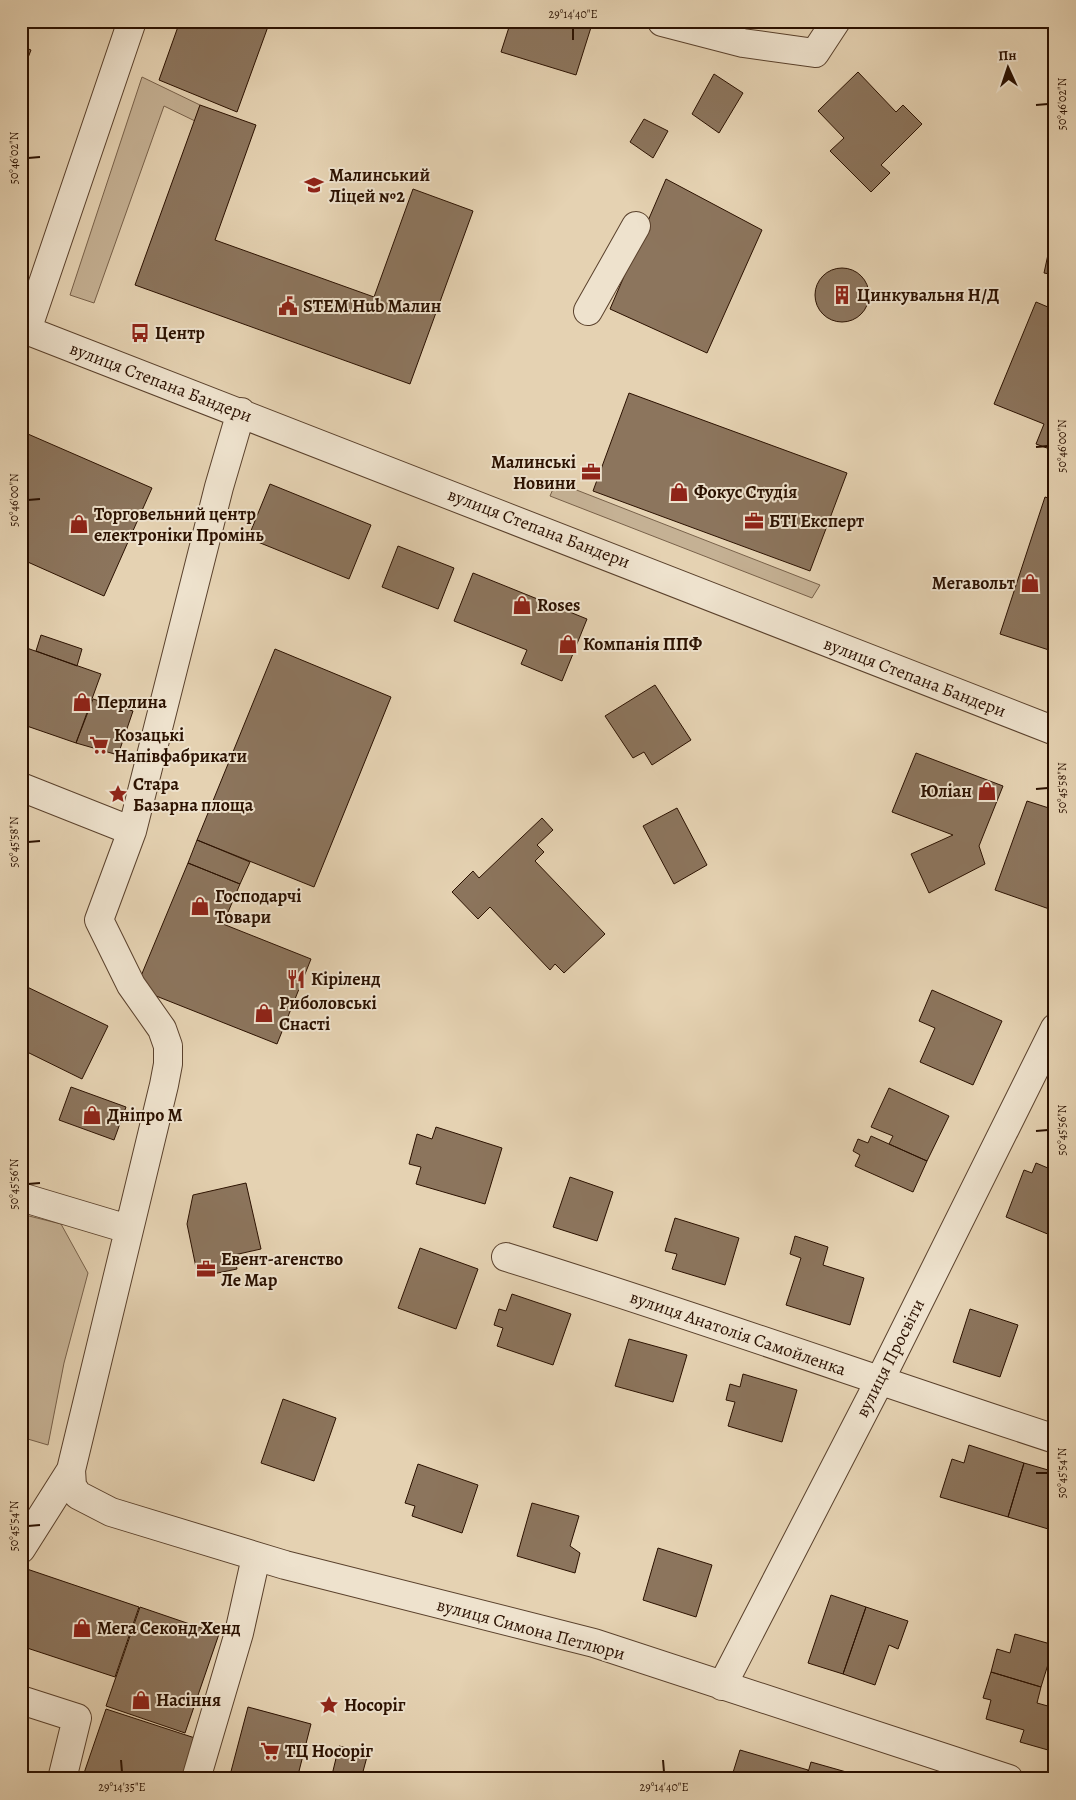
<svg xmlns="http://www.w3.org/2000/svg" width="1076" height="1800" font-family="Alegreya,serif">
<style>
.green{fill:#c5b194;stroke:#78614a}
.building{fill:#8c755d;stroke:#2b1100}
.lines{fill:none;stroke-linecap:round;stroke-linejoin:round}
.minor-casing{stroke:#5a412c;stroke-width:30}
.minor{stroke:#eee2cd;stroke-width:28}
.ticks{fill:none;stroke:#2b1100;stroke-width:2}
.labels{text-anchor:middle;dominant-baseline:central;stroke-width:4;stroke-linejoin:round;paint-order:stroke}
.poi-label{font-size:18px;font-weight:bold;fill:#2b1100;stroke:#eee2cd;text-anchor:start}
.street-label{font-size:18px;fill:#2b1100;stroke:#eee2cd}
.neatline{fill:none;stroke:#2b1100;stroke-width:2}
.ticks-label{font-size:12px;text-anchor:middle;fill:#2b1100}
</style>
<rect width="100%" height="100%" fill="#e5d2b2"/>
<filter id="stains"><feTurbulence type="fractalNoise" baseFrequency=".004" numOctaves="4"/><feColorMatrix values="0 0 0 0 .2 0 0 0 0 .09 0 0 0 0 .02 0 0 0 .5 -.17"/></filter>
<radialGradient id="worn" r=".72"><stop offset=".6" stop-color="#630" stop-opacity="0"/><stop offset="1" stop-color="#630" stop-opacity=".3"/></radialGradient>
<!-- green -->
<path class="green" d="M142,77L200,105L195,121L164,106L94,303L70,295Z
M556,482L820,585L812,598L550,496Z
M21,1214L61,1224L88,1273L64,1363L48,1445L21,1437Z"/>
<!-- building -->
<path class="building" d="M180,21H270L237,112L159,80Z
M511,21H593L576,75L501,52Z
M21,46L31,50L21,76Z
M858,72L896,112L903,105L922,124L881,165L890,173L871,192L830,151L844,138L818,111Z
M714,74L743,93L719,133L692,114Z
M200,105L256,125L215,240L374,297L413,189L473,211L410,384L135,285Z
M644,119L668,131L653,158L630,142Z
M666,179L762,230L707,353L610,309Z
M1055,222V275L1044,273Z
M815 295a27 27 0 1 1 54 0a27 27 0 1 1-54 0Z
M1036,302L1055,310V451L1036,444L1044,424L994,404Z
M629,393L847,473L810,571L593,491Z
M21,431L152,488L104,596L21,559Z
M270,484L371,525L349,579L248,538Z
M1045,497L1055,500V652L1000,634Z
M398,546L454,568L438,609L382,587Z
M473,573L587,619L562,681L521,664L527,650L454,621Z
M41,635L82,649L77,666L36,651Z
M21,646L101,674L76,743L21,724Z
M275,649L391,697L314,887L197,840Z
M655,685L691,740L652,765L644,752L633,758L605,716Z
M93,699L133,711L118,755L76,743Z
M916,753L1003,786L979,846L985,864L929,893L911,854L953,835L892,812Z
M1027,801L1055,810V911L995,890Z
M677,808L707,865L674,884L643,826Z
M542,818L553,830L537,845L544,852L535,861L605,934L564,973L555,964L550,970L490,907L478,919L452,892L473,871L479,878Z
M197,840L250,862L240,884L188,863Z
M188,863L240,884L223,924L311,959L277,1044L136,988Z
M21,984L108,1026L82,1079L21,1049Z
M932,990L1002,1021L973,1085L920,1062L935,1028L919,1021Z
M71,1087L126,1107L114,1140L59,1120Z
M889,1088L949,1116L927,1161L889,1144L893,1136L871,1127Z
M436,1127L502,1148L485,1204L416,1184L421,1167L409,1164L417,1134L432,1139Z
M871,1136L927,1161L913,1192L855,1166L860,1155L853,1151L858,1139L868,1143Z
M1036,1163L1055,1171V1237L1006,1217L1024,1170L1032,1173Z
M570,1177L613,1192L597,1241L553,1227Z
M246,1183L261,1249L234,1255L237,1269L198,1277L187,1224L193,1195Z
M675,1218L739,1238L725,1285L672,1269L677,1254L665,1251Z
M795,1236L828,1247L823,1265L864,1278L850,1325L786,1305L801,1258L790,1254Z
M420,1248L478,1269L456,1329L398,1308Z
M512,1294L571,1314L553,1365L497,1346L503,1328L494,1325L499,1309L506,1311Z
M970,1309L1018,1325L1000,1377L953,1362Z
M629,1339L687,1355L673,1402L615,1386Z
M743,1374L797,1390L782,1442L728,1426L735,1402L726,1400L730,1384L740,1387Z
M283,1399L336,1418L314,1481L261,1463Z
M969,1445L1024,1463L1008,1517L940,1497L952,1459L964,1463Z
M1024,1463L1055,1472V1531L1008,1517Z
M418,1464L478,1485L462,1533L412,1516L415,1506L405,1503Z
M532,1503L579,1516L570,1546L580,1553L575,1573L517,1556Z
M658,1548L712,1565L696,1617L643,1600Z
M21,1567L139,1607L115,1677L21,1646Z
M831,1595L866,1607L843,1674L808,1663Z
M140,1607L219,1634L185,1733L106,1706Z
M866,1607L908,1621L898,1649L889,1645L875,1685L843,1674Z
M1015,1634L1054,1645L1041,1687L991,1672L997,1649L1010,1653Z
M991,1672L1041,1687L1037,1703L1055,1708V1752L1020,1742L1024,1730L986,1719L991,1700L983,1698Z
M248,1707L311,1724L297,1779H229Z
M106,1709L198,1739L185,1779H82Z
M339,1746L368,1753L361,1779H331Z
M740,1750L808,1770L806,1779H731Z
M811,1762L857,1775L855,1779H806Z"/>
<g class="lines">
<!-- minor casing -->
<g class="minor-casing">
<path id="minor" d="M662,22L743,43L815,53L836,21
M588,311L636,226
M21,328L1055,731
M27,330L132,21
M21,787L132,831
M21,1197L128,1229
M506,1257C690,1314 872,1379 1055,1439
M71,1470L72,1486L78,1495L111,1512L285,1565L594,1643L1009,1779
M21,1549L71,1470L164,1085L168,1064V1046L162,1029L131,985L99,920L132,831L219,487L241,412
M722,1686L879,1382L1055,1028
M21,1700L77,1718L62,1779
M196,1779L239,1633L256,1557"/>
</g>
<!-- minor -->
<use href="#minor" class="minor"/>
</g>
<!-- ticks -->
<path class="ticks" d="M573,28V40M1036,105L1048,104M28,158L40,157M1036,447L1048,446M28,500L40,499M1036,789L1048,788M28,842L40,841M1036,1131L1048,1130M28,1184L40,1183M1036,1473H1048M28,1526L40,1525M121,1760L122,1772M663,1760L664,1772"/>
<!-- icons -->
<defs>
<g id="school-bare" transform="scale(1.5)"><path d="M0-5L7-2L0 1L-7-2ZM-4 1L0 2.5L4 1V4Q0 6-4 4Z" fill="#8f2418" stroke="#eee2cd" stroke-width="2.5" paint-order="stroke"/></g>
<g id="building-bare" transform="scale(1.5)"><path d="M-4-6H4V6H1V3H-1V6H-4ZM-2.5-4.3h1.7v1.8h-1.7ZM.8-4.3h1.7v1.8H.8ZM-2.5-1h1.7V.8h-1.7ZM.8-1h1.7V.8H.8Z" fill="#8f2418" stroke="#eee2cd" stroke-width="2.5" paint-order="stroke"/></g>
<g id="civic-bare" transform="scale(1.5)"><path d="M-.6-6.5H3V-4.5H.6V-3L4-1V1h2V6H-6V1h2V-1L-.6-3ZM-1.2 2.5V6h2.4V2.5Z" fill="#8f2418" stroke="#eee2cd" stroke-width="2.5" paint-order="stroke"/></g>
<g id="bus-bare" transform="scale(1.5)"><path d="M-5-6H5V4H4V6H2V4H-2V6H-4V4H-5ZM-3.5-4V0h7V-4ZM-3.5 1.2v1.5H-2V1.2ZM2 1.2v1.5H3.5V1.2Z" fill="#8f2418" stroke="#eee2cd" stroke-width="2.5" paint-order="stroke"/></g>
<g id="office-bare" transform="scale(1.5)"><path d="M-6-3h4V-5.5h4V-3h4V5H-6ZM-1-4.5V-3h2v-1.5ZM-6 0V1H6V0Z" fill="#8f2418" stroke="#eee2cd" stroke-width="2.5" paint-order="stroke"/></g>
<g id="shop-bare" transform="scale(1.5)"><path d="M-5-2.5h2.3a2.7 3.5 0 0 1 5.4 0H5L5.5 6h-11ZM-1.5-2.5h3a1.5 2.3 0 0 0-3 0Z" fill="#8f2418" stroke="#eee2cd" stroke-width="2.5" paint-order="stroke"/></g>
<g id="supermarket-bare" transform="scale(1.5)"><path d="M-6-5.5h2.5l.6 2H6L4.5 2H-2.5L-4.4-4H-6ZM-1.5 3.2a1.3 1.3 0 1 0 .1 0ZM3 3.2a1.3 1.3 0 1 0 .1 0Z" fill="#8f2418" stroke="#eee2cd" stroke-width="2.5" paint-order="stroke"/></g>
<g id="sight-bare" transform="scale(1.5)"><path d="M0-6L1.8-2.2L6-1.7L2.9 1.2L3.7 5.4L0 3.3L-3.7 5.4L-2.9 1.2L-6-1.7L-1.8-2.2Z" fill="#8f2418" stroke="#eee2cd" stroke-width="2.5" paint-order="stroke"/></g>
<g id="restaurant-bare" transform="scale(1.5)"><path d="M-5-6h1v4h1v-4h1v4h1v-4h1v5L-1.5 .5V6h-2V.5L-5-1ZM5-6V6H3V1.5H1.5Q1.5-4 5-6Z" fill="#8f2418" stroke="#eee2cd" stroke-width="2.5" paint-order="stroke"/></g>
</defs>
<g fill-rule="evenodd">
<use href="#school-bare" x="314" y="185"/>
<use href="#building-bare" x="842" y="295"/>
<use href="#civic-bare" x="288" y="306"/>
<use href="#bus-bare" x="140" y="333"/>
<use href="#office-bare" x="591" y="472"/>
<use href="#shop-bare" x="679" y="492"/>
<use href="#office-bare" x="754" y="521"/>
<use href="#shop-bare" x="79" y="524"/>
<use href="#shop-bare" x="1030" y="583"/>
<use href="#shop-bare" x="522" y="605"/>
<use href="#shop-bare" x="568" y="644"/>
<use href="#shop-bare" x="82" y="702"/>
<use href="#supermarket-bare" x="99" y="745"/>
<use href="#shop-bare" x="987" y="791"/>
<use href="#sight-bare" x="118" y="794"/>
<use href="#shop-bare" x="200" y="906"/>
<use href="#restaurant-bare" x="296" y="979"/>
<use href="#shop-bare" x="264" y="1013"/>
<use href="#shop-bare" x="92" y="1115"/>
<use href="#office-bare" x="206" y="1269"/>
<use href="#shop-bare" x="82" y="1628"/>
<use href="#shop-bare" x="141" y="1700"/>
<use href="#sight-bare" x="329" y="1705"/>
<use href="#supermarket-bare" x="270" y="1751"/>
</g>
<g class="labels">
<!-- poi labels -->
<g class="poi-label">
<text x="329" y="175">Малинський<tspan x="329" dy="21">Ліцей №2</tspan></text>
<text x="857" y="295">Цинкувальня Н/Д</text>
<text x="303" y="306">STEM Hub Малин</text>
<text x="155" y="333">Центр</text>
<text x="576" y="462" text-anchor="end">Малинські<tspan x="576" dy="21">Новини</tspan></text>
<text x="694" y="492">Фокус Студія</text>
<text x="94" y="514">Торговельний центр<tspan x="94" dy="21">електроніки Промінь</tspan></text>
<text x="769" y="521">БТІ Експерт</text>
<text x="1015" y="583" text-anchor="end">Мегавольт</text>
<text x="537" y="605">Roses</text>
<text x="583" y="644">Компанія ППФ</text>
<text x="97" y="702">Перлина</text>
<text x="114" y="735">Козацькі<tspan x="114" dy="21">Напівфабрикати</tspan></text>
<text x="133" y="784">Стара<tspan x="133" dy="21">Базарна площа</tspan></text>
<text x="972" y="791" text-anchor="end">Юліан</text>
<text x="215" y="896">Господарчі<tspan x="215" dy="21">Товари</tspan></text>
<text x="311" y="979">Кіріленд</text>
<text x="279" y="1003">Риболовські<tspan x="279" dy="21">Снасті</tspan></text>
<text x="107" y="1115">Дніпро М</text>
<text x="221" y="1259">Евент-агенство<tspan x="221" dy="21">Ле Мар</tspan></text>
<text x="97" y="1628">Мега Cеконд Хенд</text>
<text x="156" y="1700">Насіння</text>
<text x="344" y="1705">Носоріг</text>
<text x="285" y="1751">ТЦ Носоріг</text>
</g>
<!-- street labels -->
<g class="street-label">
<text transform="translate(161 382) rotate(21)">вулиця Степана Бандери</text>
<text transform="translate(539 528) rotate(21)">вулиця Степана Бандери</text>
<text transform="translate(915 677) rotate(21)">вулиця Степана Бандери</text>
<text transform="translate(738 1333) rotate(19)">вулиця Анатолія Самойленка</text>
<text transform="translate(890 1358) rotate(-63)">вулиця Просвіти</text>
<text transform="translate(531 1629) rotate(15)">вулиця Симона Петлюри</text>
</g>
</g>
<!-- margin -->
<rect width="1076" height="1800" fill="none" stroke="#e5d2b2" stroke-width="55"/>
<!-- north arrow -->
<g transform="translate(1008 68) rotate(357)" stroke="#eee2cd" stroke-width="4" paint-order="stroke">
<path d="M0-4L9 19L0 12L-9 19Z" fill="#2b1100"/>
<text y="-8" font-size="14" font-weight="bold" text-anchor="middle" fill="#2b1100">Пн</text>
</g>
<rect x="28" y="28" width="1020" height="1744" class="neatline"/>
<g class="ticks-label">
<text x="573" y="18">29°14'40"E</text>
<text transform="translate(1062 104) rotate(-90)" y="4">50°46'02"N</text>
<text transform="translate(14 158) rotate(-90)" y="4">50°46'02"N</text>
<text transform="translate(1062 446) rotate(-90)" y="4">50°46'00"N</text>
<text transform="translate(14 500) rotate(-90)" y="4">50°46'00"N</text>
<text transform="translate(1062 788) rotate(-90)" y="4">50°45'58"N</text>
<text transform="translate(14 842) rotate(-90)" y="4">50°45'58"N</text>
<text transform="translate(1062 1130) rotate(-90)" y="4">50°45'56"N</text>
<text transform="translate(14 1184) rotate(-90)" y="4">50°45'56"N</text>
<text transform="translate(1062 1473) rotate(-90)" y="4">50°45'54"N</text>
<text transform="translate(14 1526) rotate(-90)" y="4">50°45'54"N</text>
<text x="122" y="1791">29°14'35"E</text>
<text x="664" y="1791">29°14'40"E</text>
</g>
<rect width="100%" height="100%" filter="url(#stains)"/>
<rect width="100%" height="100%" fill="url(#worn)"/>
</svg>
